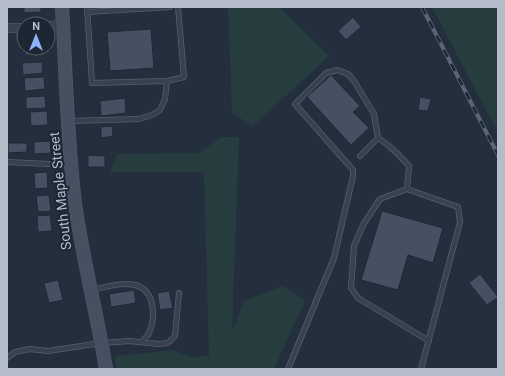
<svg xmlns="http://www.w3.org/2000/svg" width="505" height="376" font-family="Roboto,sans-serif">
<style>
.green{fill:#263c3f}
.building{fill:#455162;stroke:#1f2835}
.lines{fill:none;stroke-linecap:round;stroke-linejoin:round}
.lane-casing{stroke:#565f6c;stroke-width:6}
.street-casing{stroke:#565f6c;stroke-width:10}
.secondary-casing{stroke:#565f6c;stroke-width:14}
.lane{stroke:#38414e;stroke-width:4.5}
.street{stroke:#38414e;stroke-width:9}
.secondary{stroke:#465061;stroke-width:13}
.rail-casing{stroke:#5a6575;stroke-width:4}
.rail{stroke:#1d2633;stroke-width:2.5;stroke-dasharray:8;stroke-linecap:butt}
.labels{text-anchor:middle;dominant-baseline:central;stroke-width:4;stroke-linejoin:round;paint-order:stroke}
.street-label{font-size:14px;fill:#b4bcc9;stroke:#1d2633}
</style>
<rect width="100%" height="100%" fill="#242f3e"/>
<!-- green -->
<path class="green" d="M230,7H279L329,56L253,126L232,113L228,8Z
M432,7H498V133Z
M222,137H239L232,332L244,301L283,286L305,301L274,369H117L115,356L174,350L190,357L209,356L204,172H110L117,154L199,153Z"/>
<!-- building -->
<path class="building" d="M24,7H41V12L24,13Z
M353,17L361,27L346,40L338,31Z
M151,29L154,68L110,71L107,32Z
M25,48H44V54L25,55Z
M42,62L43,73L23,75L22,63Z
M331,75L360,106L353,112L369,128L351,145L307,97Z
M44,77L45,89L25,91L24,78Z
M45,96L46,108L26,109V97Z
M420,97L431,99L428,111L418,110Z
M125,98L126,113L101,116L100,101Z
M47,111L48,125L31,126L30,112Z
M112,126L113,136L101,138V127Z
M50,141L51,153L34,154V142Z
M8,143H27V152L8,153Z
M88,155L105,156V167H88Z
M47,172L48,188L35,189L34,173Z
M49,195L51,211L38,212L36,196Z
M382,211L443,228L433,263L408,255L398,290L361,280Z
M50,215L52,231L38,232L37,216Z
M480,274L498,297L487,305L469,283Z
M58,280L63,300L49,303L44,283Z
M134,290L136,303L111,307L109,294Z
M169,291L173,308L160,310L157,293Z"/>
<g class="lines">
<!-- lane casing -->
<g class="lane-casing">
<path id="lane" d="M87,7L92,83L167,81L184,77L178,7
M87,12L170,7
M69,121L139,119L152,115L160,110L165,99L167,81
M360,156L378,138
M7,162L70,165
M92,290C106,287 121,282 135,285C156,290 156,320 148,335C146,337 143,340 141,342
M7,358L15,352L30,349L48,351L101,343L130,341L158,344L168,343L175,336L179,293
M288,369L334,258L353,176V170L295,104L326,73L337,70L348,74L354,81L374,114L378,138C391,146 399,155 409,166L407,189
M421,369L460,222L458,207L407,189L380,199L363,225L354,246L351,288L358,298L429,341"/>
</g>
<!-- street casing -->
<g class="street-casing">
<path id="street" d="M48,26L63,25
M7,28H24"/>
</g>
<!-- secondary casing -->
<g class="secondary-casing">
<path id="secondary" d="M62,7C66,73 67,139 75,204C83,260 97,314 106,369"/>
</g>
<!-- lane -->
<use href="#lane" class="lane"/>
<!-- street -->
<use href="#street" class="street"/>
<!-- secondary -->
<use href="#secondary" class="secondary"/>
<!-- rail casing -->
<g class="rail-casing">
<path id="rail" d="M422,7L498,155"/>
</g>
<!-- rail -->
<use href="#rail" class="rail"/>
</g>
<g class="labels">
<!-- street labels -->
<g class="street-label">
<text transform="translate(60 191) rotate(-96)">South Maple Street</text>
</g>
</g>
<!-- border -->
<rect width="505" height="376" fill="none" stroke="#b4bcc9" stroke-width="16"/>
<!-- north arrow -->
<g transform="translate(36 36)"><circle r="19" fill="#1d2633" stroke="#59626f"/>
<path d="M0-3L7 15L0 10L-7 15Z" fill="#8ab4f8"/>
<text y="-6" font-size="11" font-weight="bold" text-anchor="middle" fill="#b4bcc9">N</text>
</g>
</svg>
